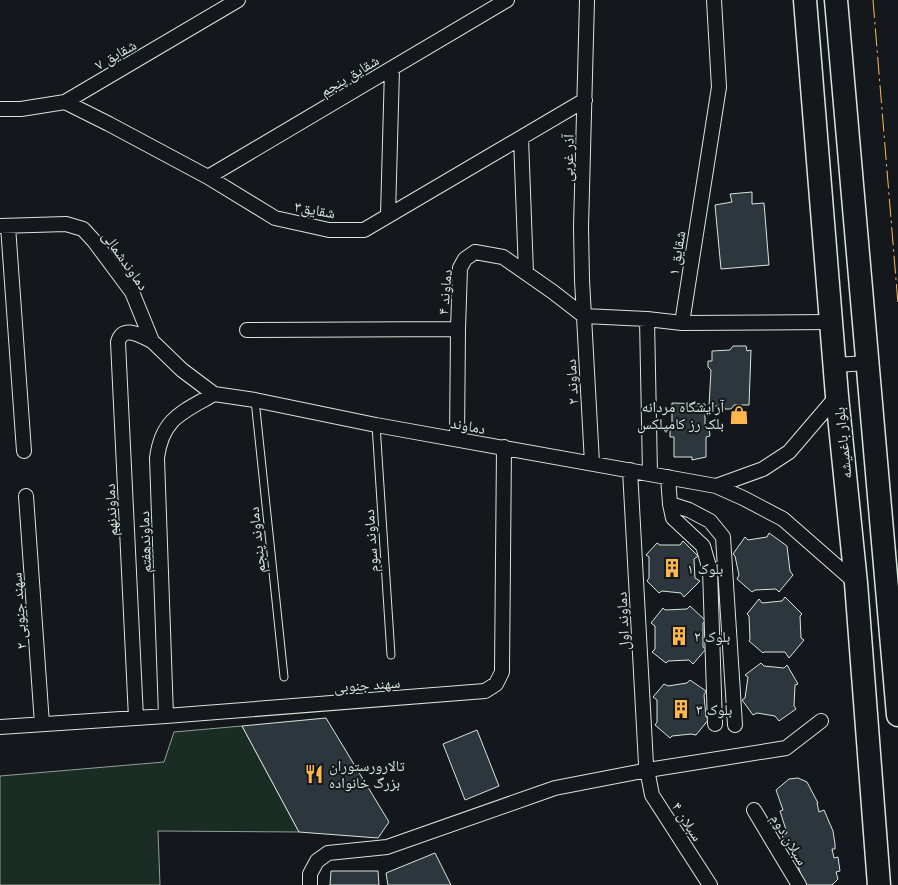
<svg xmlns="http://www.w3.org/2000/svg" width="898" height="885" font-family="'Noto Sans','Noto Naskh Arabic',sans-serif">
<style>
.green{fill:#1a2d24;stroke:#939e99}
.building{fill:#2c363c;stroke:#d8e6dc}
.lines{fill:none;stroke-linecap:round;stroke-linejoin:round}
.lane-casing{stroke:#d8e6dc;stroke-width:9}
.street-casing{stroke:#d8e6dc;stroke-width:16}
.primary-casing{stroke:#d8e6dc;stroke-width:25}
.lane{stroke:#14181c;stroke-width:7}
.street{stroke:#14181c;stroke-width:14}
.primary{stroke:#14181c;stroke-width:22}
.power{stroke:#ffb74d;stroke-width:1;stroke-dasharray:18 4 2.5 4;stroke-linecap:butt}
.labels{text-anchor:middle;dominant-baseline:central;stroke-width:4;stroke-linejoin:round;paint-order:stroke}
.street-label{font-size:15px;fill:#d8e6dc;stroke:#14181c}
.poi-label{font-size:15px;fill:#d8e6dc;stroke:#14181c;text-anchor:start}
</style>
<rect width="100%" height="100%" fill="#14181c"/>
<!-- green -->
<path class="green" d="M242,726L299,832L158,831L160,885H0V776L164,762L174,732Z"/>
<!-- building -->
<path class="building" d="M752,192V204L764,203L769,265L721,269L715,205L732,202L730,194Z
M733,346H746L747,351L751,350L749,405H734L731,409H725L724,406H709L711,370L708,367V361H712V351L730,350Z
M672,403L705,404V427H709L710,436L706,437V457L692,460V457H674V437H670V428L672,425Z
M769,533L787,546L790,571L793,575L779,592L776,589L755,590L752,592L737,579L739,575L735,556L733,554L745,537L748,540L767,537Z
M683,541L698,556L694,559L695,578L700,581L684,597L681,593L662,591L659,593L647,581L649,578V557L646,555L657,543L660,545H680Z
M785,597L802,614L800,616L801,638L804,640L789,658L785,652H764L763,653L749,641L750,639L749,616L747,614L759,599L762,603L782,601Z
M690,606L706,621L703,623V647L706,649L693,664L689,660L668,661L666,663L652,652L655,649V626L651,623L663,608L665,610L687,609Z
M761,663L764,666L784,668L787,665L798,684L795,685L794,706L796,709L779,721L775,716L757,713L753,715L742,700L745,698L748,677L745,675Z
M690,680L706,691L704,695L706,717L709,719L696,735L691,734L672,736L670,738L655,725L657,722V700L653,697L664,684L668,686L687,683Z
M326,718L389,822L378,838L299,832L242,726Z
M477,730L499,786L465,800L443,744Z
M798,778L807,782L818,803H817L819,812L824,810L833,831L835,844V849H832L834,858L838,857L840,871L836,872L838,879L832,885H804L796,859H793L791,854L793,853L792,850L788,851L782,835L787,833L780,811L783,810L776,790L789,779Z
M435,853L451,885H388L386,873Z
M331,871H378L379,885H330Z"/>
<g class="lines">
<!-- lane casing -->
<g class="lane-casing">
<path id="lane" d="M255,400L284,677
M376,425L391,655"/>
</g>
<!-- street casing -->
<g class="street-casing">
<path id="street" d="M587,0L581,227L582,280L592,463
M65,102L109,124L208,177L275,218L329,230H364L585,100
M0,109H21L65,102L238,0
M521,138L526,273
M208,177L507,0
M388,215L392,69
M0,226L66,224L83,229L94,241L132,292L152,341L182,370L214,394L255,400L376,425L716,486L743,498L783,519L856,583
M8,226L24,451
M584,316L647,319
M682,323L832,322
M247,330L458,329
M835,365L868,363
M457,439L458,329L460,268L465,259L475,252L503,257L553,292L584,316
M630,470L646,764L652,795L710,885
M650,474L647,319L682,323L719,87L714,0
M668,477L670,504L673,518L703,546L710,570L715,724
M716,486L763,469L789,452L837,396
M26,496L42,724
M670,504L689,510L710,521L723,537L735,725
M166,716L157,458C162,418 183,412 214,394
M136,718L118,342C123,324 141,336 152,341
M0,727L166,716L485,691L496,684L502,672L504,447
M754,810L799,885
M310,885V874L317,861L328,853L387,847L555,788L648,770L786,748L821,721"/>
</g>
<!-- primary casing -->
<g class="primary-casing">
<path id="primary" d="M805,0L837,396L856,583L879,885
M836,0L898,715"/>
</g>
<!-- lane -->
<use href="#lane" class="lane"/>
<!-- street -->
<use href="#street" class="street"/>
<!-- primary -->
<use href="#primary" class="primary"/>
<!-- power -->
<path class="power" d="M873,0L898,304"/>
</g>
<!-- icons -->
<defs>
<g id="shop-bare" transform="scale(1.5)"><path d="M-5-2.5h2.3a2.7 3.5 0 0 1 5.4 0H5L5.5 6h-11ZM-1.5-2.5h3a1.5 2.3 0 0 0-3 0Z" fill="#ffb74d" stroke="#14181c" stroke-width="2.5" paint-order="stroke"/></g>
<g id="building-bare" transform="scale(1.5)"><path d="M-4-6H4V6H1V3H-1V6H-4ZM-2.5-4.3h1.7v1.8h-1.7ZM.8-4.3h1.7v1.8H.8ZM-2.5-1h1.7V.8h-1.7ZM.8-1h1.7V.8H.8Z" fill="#ffb74d" stroke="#14181c" stroke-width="2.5" paint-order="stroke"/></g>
<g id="restaurant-bare" transform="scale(1.5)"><path d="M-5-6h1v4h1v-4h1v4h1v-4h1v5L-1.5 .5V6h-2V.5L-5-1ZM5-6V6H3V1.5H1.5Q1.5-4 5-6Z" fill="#ffb74d" stroke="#14181c" stroke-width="2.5" paint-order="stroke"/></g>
</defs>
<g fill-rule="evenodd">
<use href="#shop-bare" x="739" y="415"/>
<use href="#building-bare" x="672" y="568"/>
<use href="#building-bare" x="679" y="636"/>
<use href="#building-bare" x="681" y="709"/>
<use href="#restaurant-bare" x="314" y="774"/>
</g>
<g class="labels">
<!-- street labels -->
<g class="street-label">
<text transform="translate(115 54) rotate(-30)">شقایق ۷</text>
<text transform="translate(349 75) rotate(-31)">شقایق پنجم</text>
<text transform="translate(567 158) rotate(-88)">آذر غربی</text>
<text transform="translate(315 209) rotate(10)">شقایق۳</text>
<text transform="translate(676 253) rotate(-81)">شقایق ۱</text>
<text transform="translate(126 260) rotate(55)">دماوندشمالی</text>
<text transform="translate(444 292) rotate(-85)">دماوند ۴</text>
<text transform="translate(571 382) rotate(-93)">دماوند ۲</text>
<text transform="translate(468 425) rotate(10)">دماوند</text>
<text transform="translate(842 443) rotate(-96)">بلوار باغمیشه</text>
<text transform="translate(110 510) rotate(-93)">دماوندنهم</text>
<text transform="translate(256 540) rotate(-96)">دماوند پنجم</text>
<text transform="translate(370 541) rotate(-94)">دماوند سوم</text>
<text transform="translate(144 542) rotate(-92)">دماوندهفتم</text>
<text transform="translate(18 611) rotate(-94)">سهند جنوبی ۲</text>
<text transform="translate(622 621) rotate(-93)">دماوند اول</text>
<text transform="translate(367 684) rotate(-4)">سهند جنوبی</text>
<text transform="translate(688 821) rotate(57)">سبلان ۴</text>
<text transform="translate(790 839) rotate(59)">سبلان دوم</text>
</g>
<!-- poi labels -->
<g class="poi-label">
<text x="724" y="406" text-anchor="end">آرایشگاه مردانه<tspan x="724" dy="17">بلک رز کامپلکس</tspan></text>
<text x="687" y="568">بلوک ۱</text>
<text x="694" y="636">بلوک ۲</text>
<text x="696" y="709">بلوک ۳</text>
<text x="329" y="765">تالارورستوران<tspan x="329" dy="17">بزرگ خانواده</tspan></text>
</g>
</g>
</svg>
